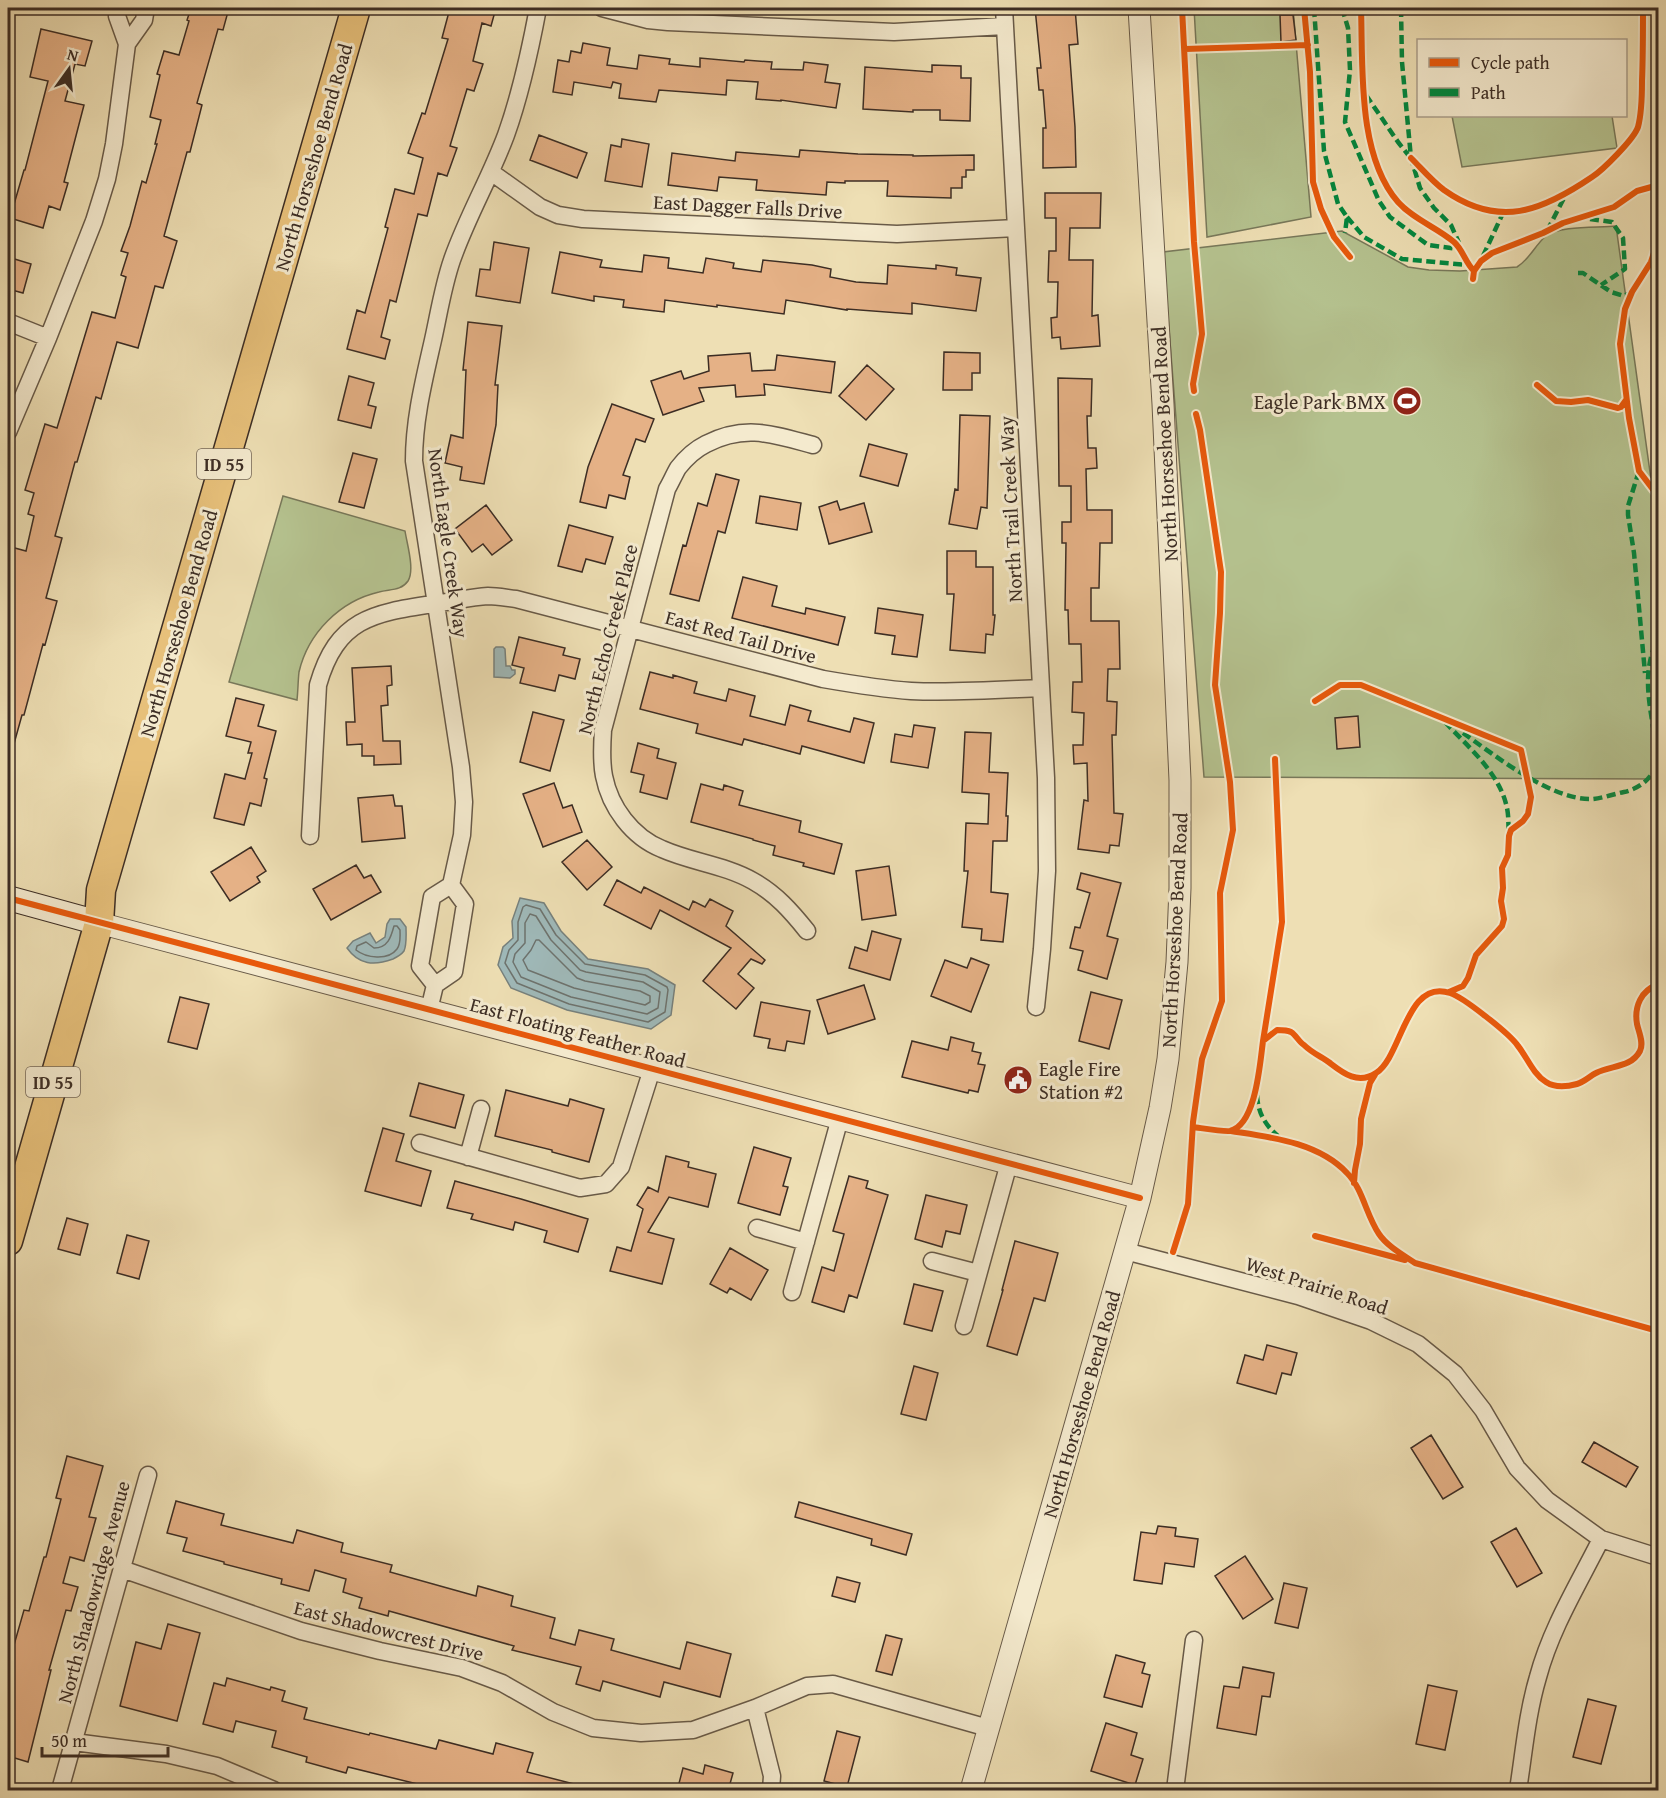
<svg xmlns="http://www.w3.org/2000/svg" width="1666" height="1798" font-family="'Gentium Book Plus',serif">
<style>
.green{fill:#b5c28f;stroke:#78785a;stroke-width:1.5}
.water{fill:#9fb9b9;stroke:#77817d;stroke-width:1.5}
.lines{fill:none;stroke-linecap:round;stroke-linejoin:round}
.shore{stroke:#6e736e;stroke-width:1.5}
.building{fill:#e5b186;stroke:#3c2d24;stroke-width:1.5}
.minor-casing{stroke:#685a48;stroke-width:19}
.tertiary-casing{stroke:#685a48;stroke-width:23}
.secondary-casing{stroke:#3c2d24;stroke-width:26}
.trunk-casing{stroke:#3c2d24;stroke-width:31}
.minor{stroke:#f4eace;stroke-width:16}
.tertiary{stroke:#f4eace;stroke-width:21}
.secondary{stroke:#f4eace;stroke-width:24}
.trunk{stroke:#e7c07a;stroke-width:28}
.quiet{stroke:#00873e;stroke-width:4.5;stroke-dasharray:9 4.5;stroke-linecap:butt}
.cycleway-casing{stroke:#f4eace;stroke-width:10}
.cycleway{stroke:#e8590c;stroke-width:6}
.labels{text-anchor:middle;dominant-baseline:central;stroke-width:6;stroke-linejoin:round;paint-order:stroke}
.shield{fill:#f4eace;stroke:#736657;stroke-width:1.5}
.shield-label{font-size:18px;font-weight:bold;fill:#3c2d24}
.street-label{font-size:20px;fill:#3c2d24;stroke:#f4eace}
.poi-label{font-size:20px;fill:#3c2d24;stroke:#f4eace;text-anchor:end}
</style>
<rect width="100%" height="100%" fill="#eedfb4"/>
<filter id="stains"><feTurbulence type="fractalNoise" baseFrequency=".00333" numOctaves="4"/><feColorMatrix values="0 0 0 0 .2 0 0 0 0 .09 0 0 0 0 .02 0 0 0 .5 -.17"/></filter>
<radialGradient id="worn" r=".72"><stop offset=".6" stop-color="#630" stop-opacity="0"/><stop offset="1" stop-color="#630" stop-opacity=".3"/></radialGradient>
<!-- green -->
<path class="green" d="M1194,8H1293L1311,217L1207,237Z
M1452,116H1612L1617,148L1462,167Z
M1616,226L1658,530V779L1204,777L1163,252L1342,231L1408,267L1429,270L1460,271L1517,267C1530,259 1535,245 1546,236C1560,225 1599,228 1616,226Z
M283,496L405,531C407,544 415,570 408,581C401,591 390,589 379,592C340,601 308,633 299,672C298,681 298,691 297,700L229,682Z"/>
<!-- water -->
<path class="water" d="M496,647H503L505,649L506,666H510L512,670H515V674L510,678L494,677V649Z
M520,898L544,903L561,931L588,959L648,969L675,985L671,1015L651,1029L567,1010L511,988L498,965L503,947L513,938L512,921Z
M390,919H400L406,927C406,934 407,944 404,951C401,955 397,957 393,959C374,966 359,965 347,948L353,941L370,933L376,943L385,937L387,924Z"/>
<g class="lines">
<!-- shore -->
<path class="shore" d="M526,905L540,909L556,935L585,964L645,975L667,987L668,990L665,1012L648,1022L569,1004L517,983L505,963L509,950L518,940V922L523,907Z
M530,914L536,916L551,940L580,970L586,972L643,982L660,992L658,1008L647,1014L571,997L521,977L513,962L515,954L525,943V923Z
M394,926H397L400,930C400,936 401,944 397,949C388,961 366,958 356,950L357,946L366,942L374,948C388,948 391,937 394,926Z
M539,940L577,978L585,981L640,991L650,996V1002L645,1005L574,988L528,970L523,960L531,950L536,940Z"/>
</g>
<!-- building -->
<path class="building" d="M191,8H229L223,30L218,29L197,103L202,105L190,152H187L164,236L177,241L163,288L155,286L138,348L117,342L101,399L96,397L77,462H75L55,536L62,538L46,598L57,601L45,645L43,644L24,715H22L12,751H8V562L11,547L26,551L34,516L28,514L34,493L25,490L45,424L57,428L92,312L115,318L126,277L121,275L128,253L121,251L130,226L142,181L146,183L157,144H155L161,120L150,117L160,75L157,74L164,51L179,55L189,21L187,20Z
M450,8H496L491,26L482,23L473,61L483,64L474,91L467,89L450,146L457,148L447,176L438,173L427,216L418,214L396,302L390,300L381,337L390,340L385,359L347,349L357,310L365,313L388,228L385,227L395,189L414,194L423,158L408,153L422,113L425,114L448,39L442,38Z
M1035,8H1075L1078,44L1069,45L1075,127L1076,167L1043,168V128H1046L1043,90H1039L1037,68H1041Z
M1280,15H1293L1296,40L1281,42Z
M41,29L92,41L85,66L75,64L65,101L84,105L64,182L68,183L60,210L49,206L43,228L10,218L24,170H25L48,81L30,77Z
M583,43L610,48L607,65L637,69L639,55L670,59L669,64L700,67V58L744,62L745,60L772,62L771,69L803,70L804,62L828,65L825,82L840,84L836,108L781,100V101L756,99L758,82L727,80L726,95L659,90L656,102L619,98L621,84L613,82L611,88L574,82L572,95L553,92L558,60L569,62L571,51L581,53Z
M932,65L961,66V78H971L970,121L940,120V110H913V112L863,109L865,67L932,72Z
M539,135L587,153L577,178L530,160Z
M622,139L649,144L642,187L605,181L611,145L621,147Z
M800,150L858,154L913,155V156L974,155V170H966V177H962V188H951V198L887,196L888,181H845V183L827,182L826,195L756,190L757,180L719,177L717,191L668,185L672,153L735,161L736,152L799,157Z
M1045,193H1101L1100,228H1070L1069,260H1093L1092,316L1098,315L1100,346L1061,349L1060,337L1052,338L1051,318L1057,317L1058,282H1048L1049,251H1056V218H1045Z
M494,242L529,248L520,303L476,296L480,269L490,270Z
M560,252L602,260L600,267L642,272L644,255L669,258L668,268L703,273L706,258L734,263L733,268L761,272L763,260L812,265L831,269L830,277L856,282L887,284L888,265L936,269V265L957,268L956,275L981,278L976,311L912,303V314L847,309V310L786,300L784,314L717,305V307L665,300L664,312L623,307L624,300L594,296V301L552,293Z
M8,257L31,264L23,293L8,289Z
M468,322L502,326L495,385H498L496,425L484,484L460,480L462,467L445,463L451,435L463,438L466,370H463Z
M944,352L980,353V373H972V390H943Z
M750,353L752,371L775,370L777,355L835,362L831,393L764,384L765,395L736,397L735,385L699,388L704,401L663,415L651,381L681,371L684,379L709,371L708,356Z
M867,365L894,389L866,420L839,396Z
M349,376L374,383L368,405L376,407L371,428L338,420Z
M1058,378L1092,379L1091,416H1087L1088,448H1096L1097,468L1086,469L1087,510H1112V543H1100L1099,588H1091V621H1119L1120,669H1108L1107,701L1117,702L1116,735H1112L1114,813L1123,814L1119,846L1110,845L1109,853L1078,849L1084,800L1088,801L1087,763L1074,764L1073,745H1083L1084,713L1072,712L1073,682H1082L1081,644H1069L1068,610H1065L1066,543H1062V522H1071V486H1059Z
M612,404L654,419L645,442L636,439L623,475L630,477L625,499L609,495L606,508L580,502L588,467Z
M960,415L990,416L987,508L981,507L977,529L949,524L955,489L958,490Z
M869,444L907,454L898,486L860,476Z
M353,453L377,459L364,508L339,502Z
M716,474L739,480L725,533L718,531L699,601L670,594L683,545L686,546L698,503L707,506Z
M760,496L801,503L797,530L756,523Z
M837,501L840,510L864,503L872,532L829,544L819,507Z
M486,505L512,540L492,555L483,544L472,552L455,529Z
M569,525L613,537L605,564L586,559L582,572L558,566Z
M947,551H976V567H993V615H995L993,635L986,634L985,653L950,650L954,594H947Z
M743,577L777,586L772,606L805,614L806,608L845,617L838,645L732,618Z
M878,608L923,615L917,657L892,654L895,636L875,633Z
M519,637L565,648L563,655L580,659L575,679L559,675L555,691L520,683L524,668L512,665Z
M391,666L392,685L387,686L388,705L381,706L383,741H400L401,764L374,765V756H362V744L347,745L346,722H355L352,668Z
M650,672L673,678V675L697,682L694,693L726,701L729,689L755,696L750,716L785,725L790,705L811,711L808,721L850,732L854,718L874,723L864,763L802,746L800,754L744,739L742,745L696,733L698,724L640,709Z
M236,698L264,705L258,726L276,731L264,778L267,779L261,806L250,803L244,825L214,818L225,774L245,779L252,753H248L251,742L226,736Z
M533,712L564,720L550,771L520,762Z
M1358,716L1360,747L1337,749L1335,718Z
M914,725L935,728L928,768L891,762L895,734L912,737Z
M965,732L991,733L989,772L1008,773L1006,816H1008L1007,841H993L991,892L1008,894L1003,942L981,940L982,929L962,927L968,871H964L966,823L988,824L989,794L962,792Z
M638,743L659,749L657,758L676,763L667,799L640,792L644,775L631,772Z
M554,783L563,808L572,805L582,832L543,847L523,794Z
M701,784L723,790L724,785L743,791L739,805L801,821L799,832L842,844L834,874L803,866L804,863L773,855L775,846L753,840V839L691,822Z
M393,795L395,806H402L405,838L362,842L358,798Z
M587,840L612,867L587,890L562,862Z
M251,847L266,871L257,877L260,882L230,901L211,872Z
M356,865L364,878L371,875L381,892L331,920L313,889Z
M889,866L896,915L862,920L856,871Z
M1081,873L1121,883L1107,936L1118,939L1107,979L1078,970L1083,951L1070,948L1075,927L1080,928L1090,893L1077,889Z
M617,880L641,893L644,887L689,910L693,901L705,907L710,899L733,911L726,926L765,960L762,964L751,959L738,974L754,988L736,1009L703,981L731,948L660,910L651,929L604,905Z
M872,931L901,939L890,980L849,968L855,947L867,951Z
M971,958L989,965L971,1012L931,996L945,960L967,968Z
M864,985L875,1019L828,1034L817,1000Z
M1091,992L1122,1000L1109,1049L1079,1041Z
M180,997L209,1004L197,1049L168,1042Z
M761,1002L810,1011L804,1044L787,1041L785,1051L768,1048L770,1039L754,1036Z
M951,1037L974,1043L972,1051L981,1053L978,1064L985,1065L978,1092L969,1090L968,1093L902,1077L912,1041L948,1050Z
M419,1083L464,1095L455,1128L410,1116Z
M506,1090L568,1106L570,1099L604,1109L589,1162L552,1152V1150L495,1136Z
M383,1128L404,1134L396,1161L431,1171L421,1206L365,1191Z
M754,1147L791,1158L783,1186L788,1187L780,1215L738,1203Z
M666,1156L689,1162L688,1167L716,1174L708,1207L669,1197L648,1232L674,1239L662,1284L610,1271L617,1247L631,1251L643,1209L637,1205L648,1187L658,1192Z
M849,1176L868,1181L866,1188L888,1195L857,1298L849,1295L844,1312L812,1302L822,1267L834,1271L844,1234L833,1231Z
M455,1181L521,1199L588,1219L578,1252L544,1242L547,1231L515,1222L513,1230L471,1219L473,1214L447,1208Z
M926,1195L967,1205L960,1234L946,1231L942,1247L915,1239Z
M67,1218L88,1224L80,1255L58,1249Z
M127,1235L149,1241L139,1279L117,1273Z
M1015,1241L1058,1253L1045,1301L1034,1298L1017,1355L987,1346L1003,1290H1002Z
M730,1248L768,1270L751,1300L730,1288L727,1293L710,1284Z
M914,1284L943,1291L932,1331L904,1324Z
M1267,1345L1297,1353L1291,1375L1282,1373L1276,1394L1237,1383L1245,1355L1263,1360Z
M914,1366L938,1373L926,1420L901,1414Z
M1431,1435L1463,1487L1443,1499L1411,1448Z
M1594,1442L1638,1467L1626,1487L1582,1462Z
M67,1456L103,1466L89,1517L96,1518L84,1561L70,1557L63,1583L78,1587L71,1611L66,1610L49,1670H51L28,1762L8,1756V1659H10L24,1610L29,1611L44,1557H46L61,1499L56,1498Z
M176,1501L224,1514L221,1525L293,1543L297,1530L343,1543L341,1552L392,1565L390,1572L476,1596L478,1586L513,1596L511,1606L555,1618L550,1638L575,1645L579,1630L614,1639L611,1650L680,1669L687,1642L731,1654L720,1697L664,1682L660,1697L603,1681L600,1691L576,1684L581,1667L512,1650L514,1646L389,1611L388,1616L359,1608L362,1598L343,1592L346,1579L315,1570L309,1591L281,1584L282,1579L224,1564V1562L183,1551L187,1538L167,1533Z
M799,1502L912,1534L906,1555L871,1545L872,1539L795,1517Z
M1158,1526L1176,1528L1175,1536L1198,1539L1194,1567L1165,1563L1162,1584L1134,1580L1141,1532L1156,1534Z
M1516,1528L1542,1573L1517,1587L1491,1542Z
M1245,1556L1273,1599L1243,1619L1215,1576Z
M837,1577L860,1583L855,1602L832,1596Z
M1284,1583L1307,1588L1298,1628L1275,1623Z
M168,1624L200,1633L177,1721L120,1706L136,1642L161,1649Z
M886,1635L902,1639L892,1675L876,1671Z
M1116,1655L1145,1663L1142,1673L1150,1675L1142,1707L1104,1697Z
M1243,1667L1274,1673L1270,1697L1262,1696L1256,1735L1217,1728L1224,1686L1239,1688Z
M227,1678L270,1690L271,1687L285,1691L282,1701L307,1708L304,1719L369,1735L370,1733L436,1749L439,1740L493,1754L496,1743L533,1753L527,1772L582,1786L581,1791H446L348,1767L346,1773L306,1762L307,1757L272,1747L276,1731L236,1721L233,1732L203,1724L214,1683L225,1686Z
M1428,1685L1457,1691L1445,1750L1416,1744Z
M1588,1699L1616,1706L1601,1764L1573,1757Z
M1106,1723L1137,1733L1131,1755L1143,1759L1135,1785L1091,1771Z
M837,1731L860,1737L847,1787L824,1781Z
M705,1765L733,1773L728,1791H677L683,1768L703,1774Z"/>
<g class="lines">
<!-- minor casing -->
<g class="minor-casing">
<path id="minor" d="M119,8L117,16L127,44L144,20L146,8
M602,8L648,20L668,22L894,32L1005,26
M1004,8L1046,778L1047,871L1042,949L1036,1007
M491,172L540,207L558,215L583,219L897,234L1016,228
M8,322L48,338
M8,432L48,338L94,221L107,179L114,144L127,44
M310,836L318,685C337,619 372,613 433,604C451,602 470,597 488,596C497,596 507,598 516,599L823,679C852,684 881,689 911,691C954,693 997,690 1041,688
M451,885L462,835L464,802L461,767L414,461C414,419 424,380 433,340C439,313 443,286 452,260C467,217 490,178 506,135C521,93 530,51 538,8
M807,931C791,911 776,894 753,881C725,865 691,862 662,849C632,837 610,807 604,776C601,761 602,745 603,730L667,489C671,482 674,475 678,468C685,459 696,449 706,444C745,424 772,434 813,445
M429,1010L435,985L454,972L465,904L451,885L432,897L420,966L435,985
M420,1143L580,1188L606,1184L621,1167L652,1069
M468,1157L481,1109
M757,1228L806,1242
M1125,1251L1298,1296L1371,1321L1418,1344L1455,1374L1483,1410L1517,1468L1547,1500L1601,1539L1658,1557
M932,1261L978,1273
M792,1292L840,1118
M964,1326L1009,1163
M122,1569L301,1631L380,1651L462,1668L502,1683L553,1712L593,1728L641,1733L693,1730L755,1708L807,1686L833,1684L988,1728
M755,1708L772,1776L771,1790
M74,1742L166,1754L217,1766L274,1790
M60,1790L148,1475
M1175,1790L1194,1640
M1518,1790C1524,1752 1527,1714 1538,1677C1551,1628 1579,1583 1601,1539"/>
</g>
<!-- tertiary casing -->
<g class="tertiary-casing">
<path id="tertiary" d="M99,923L1140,1198
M971,1790L1140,1198L1160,1108L1168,1059L1177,962L1180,888V780L1163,404L1139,8"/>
</g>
<!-- secondary casing -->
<g class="secondary-casing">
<path id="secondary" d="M8,898L99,923"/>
</g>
<!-- trunk casing -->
<g class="trunk-casing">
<path id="trunk" d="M8,1241L99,923L101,890L356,8"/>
</g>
<!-- minor -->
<use href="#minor" class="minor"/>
<!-- tertiary -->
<use href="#tertiary" class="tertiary"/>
<!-- secondary -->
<use href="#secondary" class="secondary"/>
<!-- trunk -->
<use href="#trunk" class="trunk"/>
<!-- quiet -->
<path class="quiet" d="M1314,8L1324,151L1338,204L1347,217L1345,233
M1342,8L1348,28L1350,70L1345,122L1379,201L1390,217L1428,245L1458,249
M1401,8L1402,62L1411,158L1420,188L1434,208L1451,225L1459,243
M1366,95L1398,142L1413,161
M1347,217L1364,237L1402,259L1468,265
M1590,219L1612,222L1623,238L1625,269L1601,285
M1547,231L1565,196
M1483,256L1503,213
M1578,273H1583L1611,292L1624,296L1632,292
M1639,471L1628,506V515L1634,553L1645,673
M1445,722C1468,747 1500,773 1507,808C1509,817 1508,827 1509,836
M1463,733C1496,756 1552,801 1593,799C1603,798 1614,794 1624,792C1642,788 1657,775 1658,754C1658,745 1655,736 1653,727C1648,695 1643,669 1658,638
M1257,1095C1258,1113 1265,1125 1278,1136"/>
<!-- cycleway casing -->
<g class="cycleway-casing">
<path id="cycleway" d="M1182,8L1194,242L1202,334L1193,384L1194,391
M1304,8L1310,72L1313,182L1321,209L1334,237L1350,257
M1361,8C1363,66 1357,155 1398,202C1413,219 1436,227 1454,242C1463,250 1465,262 1474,271
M1185,49L1308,45
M1411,158C1422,169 1432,181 1444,190C1499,229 1542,211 1592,177C1603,170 1634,139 1638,127C1642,112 1642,96 1642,81C1643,57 1643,32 1643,8
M1658,240L1651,262L1632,292L1625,309L1620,344L1629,418L1639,471L1658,496
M1473,279L1474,271L1481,261L1492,253L1543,233L1563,223L1614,207L1637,191L1655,186L1658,183
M1537,385L1556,401L1571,402L1588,400L1618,408L1621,407L1626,400
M1315,701L1340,685H1361L1521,750L1531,797L1528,814L1523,821L1511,830L1509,836L1508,855L1502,868L1503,888L1501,901L1504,919L1502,926L1476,955L1468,978L1463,986L1449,992
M8,898L1140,1198
M1263,1041L1282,922L1275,759
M1193,1127C1201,1128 1224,1132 1230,1131C1256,1125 1260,1063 1263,1041L1277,1030C1282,1030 1287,1030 1291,1032C1296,1035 1299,1042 1304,1045C1312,1053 1322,1057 1330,1063C1343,1073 1358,1085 1376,1073C1402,1057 1406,978 1450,993C1463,997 1510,1034 1518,1046C1527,1057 1533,1074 1546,1082C1555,1088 1566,1087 1577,1084C1584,1082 1590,1076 1596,1073C1611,1065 1631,1068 1640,1051C1644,1043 1639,1033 1637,1024C1634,1007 1641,990 1658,985
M1231,1131C1269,1137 1318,1142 1347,1173C1363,1189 1366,1215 1379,1234C1387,1246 1403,1255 1415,1263L1658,1331
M1354,1183L1355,1170L1360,1144L1361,1119L1370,1083L1376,1073
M1315,1236L1405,1260
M1173,1252L1188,1204L1193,1122L1202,1059L1222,1001L1220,893L1233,830L1230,782L1215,685L1220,613L1221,572L1200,430L1196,414"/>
</g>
<!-- cycleway -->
<use href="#cycleway" class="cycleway"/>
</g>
<!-- icons -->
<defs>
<g id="stadium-disc" transform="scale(1.5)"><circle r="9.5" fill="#8f2418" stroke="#f4eace"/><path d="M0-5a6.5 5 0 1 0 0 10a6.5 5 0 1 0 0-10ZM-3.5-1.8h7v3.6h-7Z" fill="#fff"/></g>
<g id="civic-disc" transform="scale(1.5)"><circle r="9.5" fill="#8f2418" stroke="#f4eace"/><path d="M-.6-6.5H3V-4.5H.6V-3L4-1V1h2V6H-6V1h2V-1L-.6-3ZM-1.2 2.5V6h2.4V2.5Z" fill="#fff"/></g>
</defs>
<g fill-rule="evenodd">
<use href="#stadium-disc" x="1407" y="401"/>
<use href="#civic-disc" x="1018" y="1080"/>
</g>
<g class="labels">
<!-- shield labels -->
<g class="shield">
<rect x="197" y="449" width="54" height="30" rx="4.5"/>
<rect x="26" y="1067" width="54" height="30" rx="4.5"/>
</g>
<g class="shield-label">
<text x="224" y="464">ID 55</text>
<text x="53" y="1082">ID 55</text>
</g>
<!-- street labels -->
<g class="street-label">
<text transform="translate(313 157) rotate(-74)">North Horseshoe Bend Road</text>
<text transform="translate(748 206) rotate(3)">East Dagger Falls Drive</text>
<text transform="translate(1164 444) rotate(-93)">North Horseshoe Bend Road</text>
<text transform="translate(1010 509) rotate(-93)">North Trail Creek Way</text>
<text transform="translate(449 543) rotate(82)">North Eagle Creek Way</text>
<text transform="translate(178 623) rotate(-74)">North Horseshoe Bend Road</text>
<text transform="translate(741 636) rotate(15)">East Red Tail Drive</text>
<text transform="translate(607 639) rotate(-76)">North Echo Creek Place</text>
<text transform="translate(1174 930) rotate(-87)">North Horseshoe Bend Road</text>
<text transform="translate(578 1032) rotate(15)">East Floating Feather Road</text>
<text transform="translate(1317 1285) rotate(18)">West Prairie Road</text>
<text transform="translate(1081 1404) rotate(-74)">North Horseshoe Bend Road</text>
<text transform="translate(93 1592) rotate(-75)">North Shadowridge Avenue</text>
<text transform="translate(389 1630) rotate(14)">East Shadowcrest Drive</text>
</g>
<!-- poi labels -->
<g class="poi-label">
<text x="1386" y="401">Eagle Park BMX</text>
<text x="1039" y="1068" text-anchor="start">Eagle Fire<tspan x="1039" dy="23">Station #2</tspan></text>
</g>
</g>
<!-- margin -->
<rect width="1666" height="1798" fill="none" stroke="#eedfb4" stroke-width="30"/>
<rect x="9" y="9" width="1648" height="1780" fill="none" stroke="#3c2d24" stroke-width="3"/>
<rect x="15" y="15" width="1636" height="1768" fill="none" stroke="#3c2d24" stroke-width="1.5"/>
<!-- legend -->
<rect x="1417" y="39" width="210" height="78" fill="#f4eace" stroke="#aa9e8a" stroke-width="1.5"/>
<rect x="1429" y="58" width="30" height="9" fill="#e8590c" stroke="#aa9e8a" stroke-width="1.5"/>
<text x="1471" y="69" font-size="18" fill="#3c2d24">Cycle path</text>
<rect x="1429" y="88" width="30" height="9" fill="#00873e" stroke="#aa9e8a" stroke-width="1.5"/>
<text x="1471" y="99" font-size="18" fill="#3c2d24">Path</text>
<!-- north arrow -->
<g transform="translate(69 69) rotate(15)" stroke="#f4eace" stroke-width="4.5" paint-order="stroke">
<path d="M0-4.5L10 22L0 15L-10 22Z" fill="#3c2d24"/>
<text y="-9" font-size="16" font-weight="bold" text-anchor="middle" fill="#3c2d24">N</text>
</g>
<!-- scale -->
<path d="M42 1747v9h126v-9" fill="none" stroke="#3c2d24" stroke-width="3"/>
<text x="51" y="1747" font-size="18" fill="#3c2d24" stroke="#f4eace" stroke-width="4.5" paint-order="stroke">50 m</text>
<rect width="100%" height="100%" filter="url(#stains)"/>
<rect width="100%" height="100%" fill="url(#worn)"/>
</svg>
